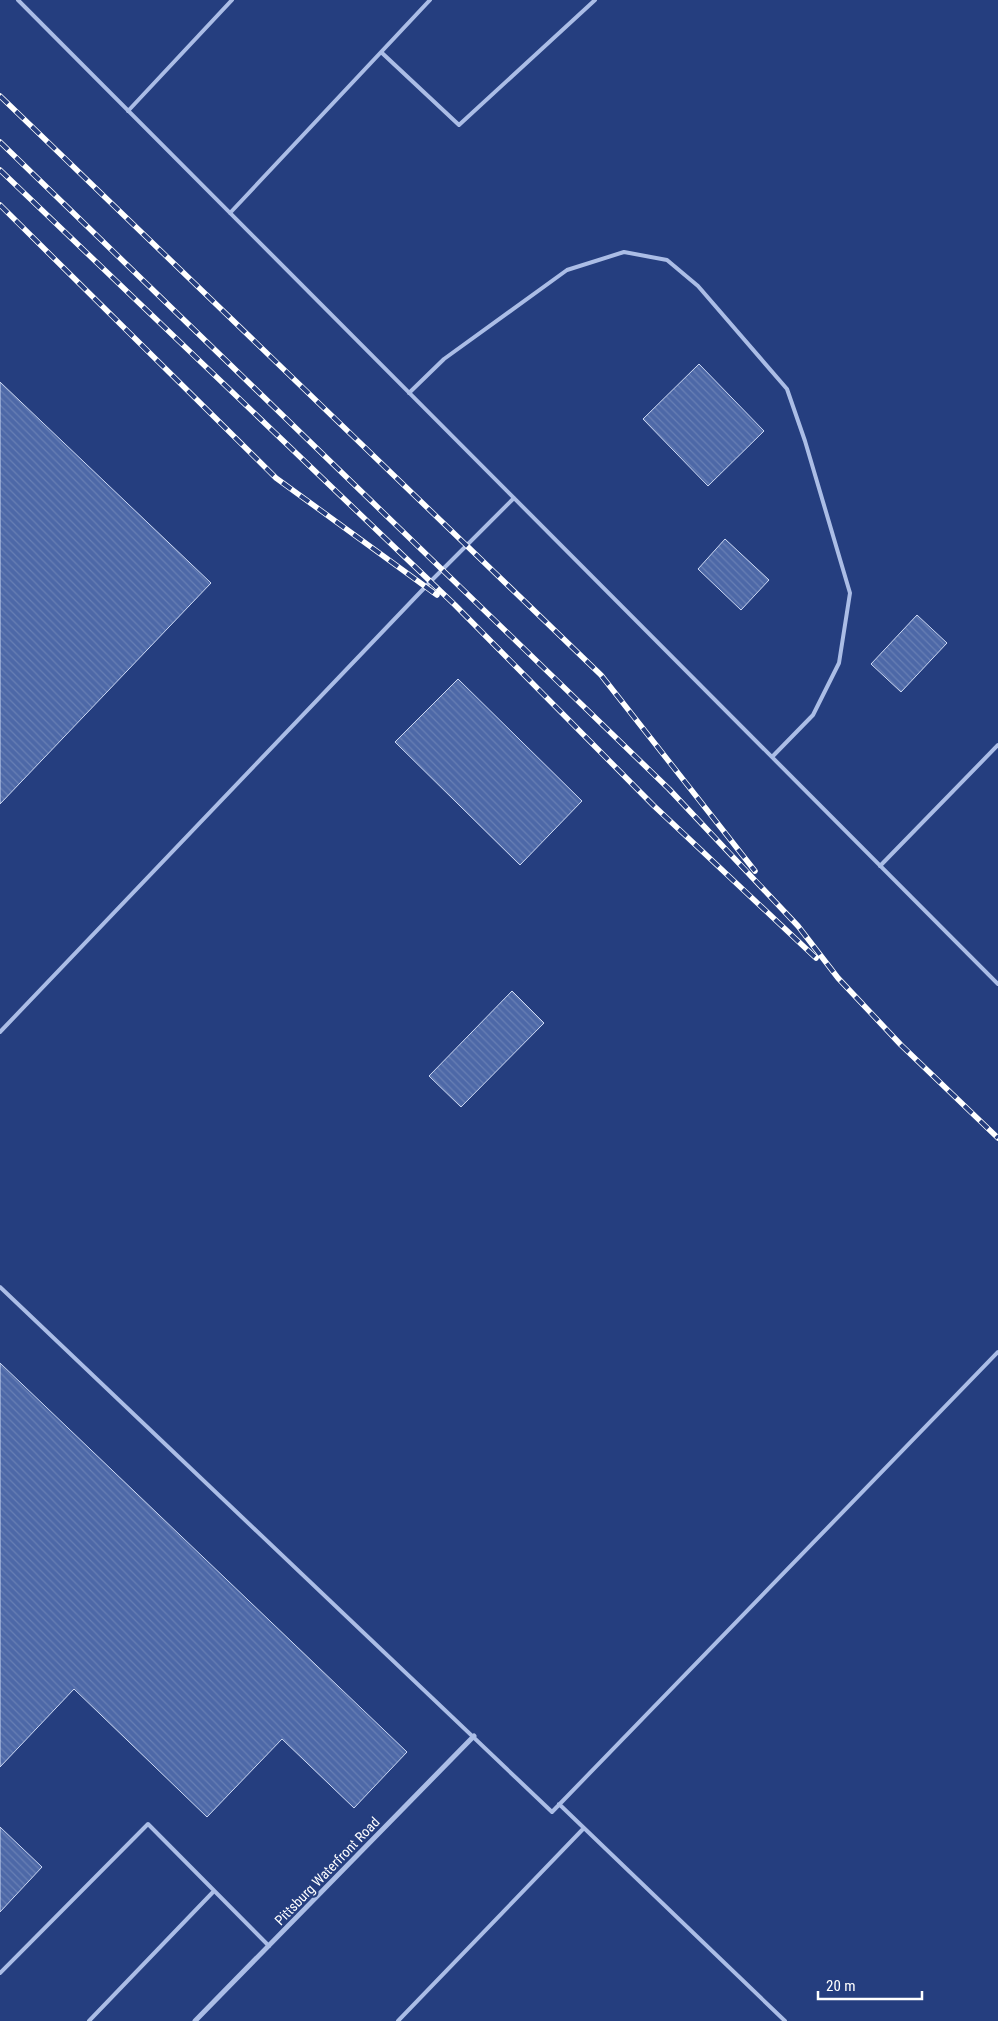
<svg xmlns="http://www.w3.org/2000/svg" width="998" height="2021" font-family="'Roboto Condensed',sans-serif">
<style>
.building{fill:url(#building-back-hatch);stroke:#cedaf5}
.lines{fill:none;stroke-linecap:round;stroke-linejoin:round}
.service{stroke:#abbde6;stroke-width:4}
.minor{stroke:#abbde6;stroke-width:5}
.rail-casing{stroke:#fff;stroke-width:5.5}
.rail{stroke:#253e7f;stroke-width:4;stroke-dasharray:11;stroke-linecap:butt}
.labels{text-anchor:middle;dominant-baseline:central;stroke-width:4.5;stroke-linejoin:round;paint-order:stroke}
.street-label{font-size:14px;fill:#fff;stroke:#253e7f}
</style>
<defs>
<pattern id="building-back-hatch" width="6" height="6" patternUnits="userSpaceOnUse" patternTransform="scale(1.25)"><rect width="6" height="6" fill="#4d68a7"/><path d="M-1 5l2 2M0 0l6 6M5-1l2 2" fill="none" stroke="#687fb4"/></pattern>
</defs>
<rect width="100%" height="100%" fill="#253e7f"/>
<!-- building -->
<path class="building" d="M699,364L764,431L708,486L643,419Z
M0,382L211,583L0,804Z
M725,539L769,580L741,610L698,569Z
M917,615L947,643L901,692L871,664Z
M458,679L582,801L520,865L395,742Z
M512,991L544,1023L461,1107L429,1076Z
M0,1363L407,1752L354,1808L282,1739L207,1817L74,1689L0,1767Z
M0,1827L42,1867L0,1912Z"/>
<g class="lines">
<!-- service -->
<path class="service" d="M18,0L998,984
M381,52L459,125L595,0
M128,111L232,0
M230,213L430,0
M409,393L444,359L567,270L624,252L667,260L698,286L787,389L805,441L850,593L839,663L813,715L772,757
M880,866L998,745
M0,1032L430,582L514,498
M0,1287L552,1812L998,1352
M559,1804L785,2021
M0,1973L148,1824L269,1946
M89,2021L214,1891
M398,2021L584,1828"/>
<!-- minor -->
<path class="minor" d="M195,2021L474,1736"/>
<!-- rail casing -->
<g class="rail-casing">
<path id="rail" d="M0,96L601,675L755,871
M0,142L669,789L798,926L838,978L901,1045L998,1138
M0,170L455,605L653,805L816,958
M0,205L276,478L437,595"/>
</g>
<!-- rail -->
<use href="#rail" class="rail"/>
</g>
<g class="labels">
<!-- street labels -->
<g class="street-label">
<text transform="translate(327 1871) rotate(-46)">Pittsburg Waterfront Road</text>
</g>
</g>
<!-- scale -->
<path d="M818 1991v8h104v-8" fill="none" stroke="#ffffff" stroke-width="2.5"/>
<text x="826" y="1991" font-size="15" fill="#ffffff" stroke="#253e7f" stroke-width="4" paint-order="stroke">20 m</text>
</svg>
